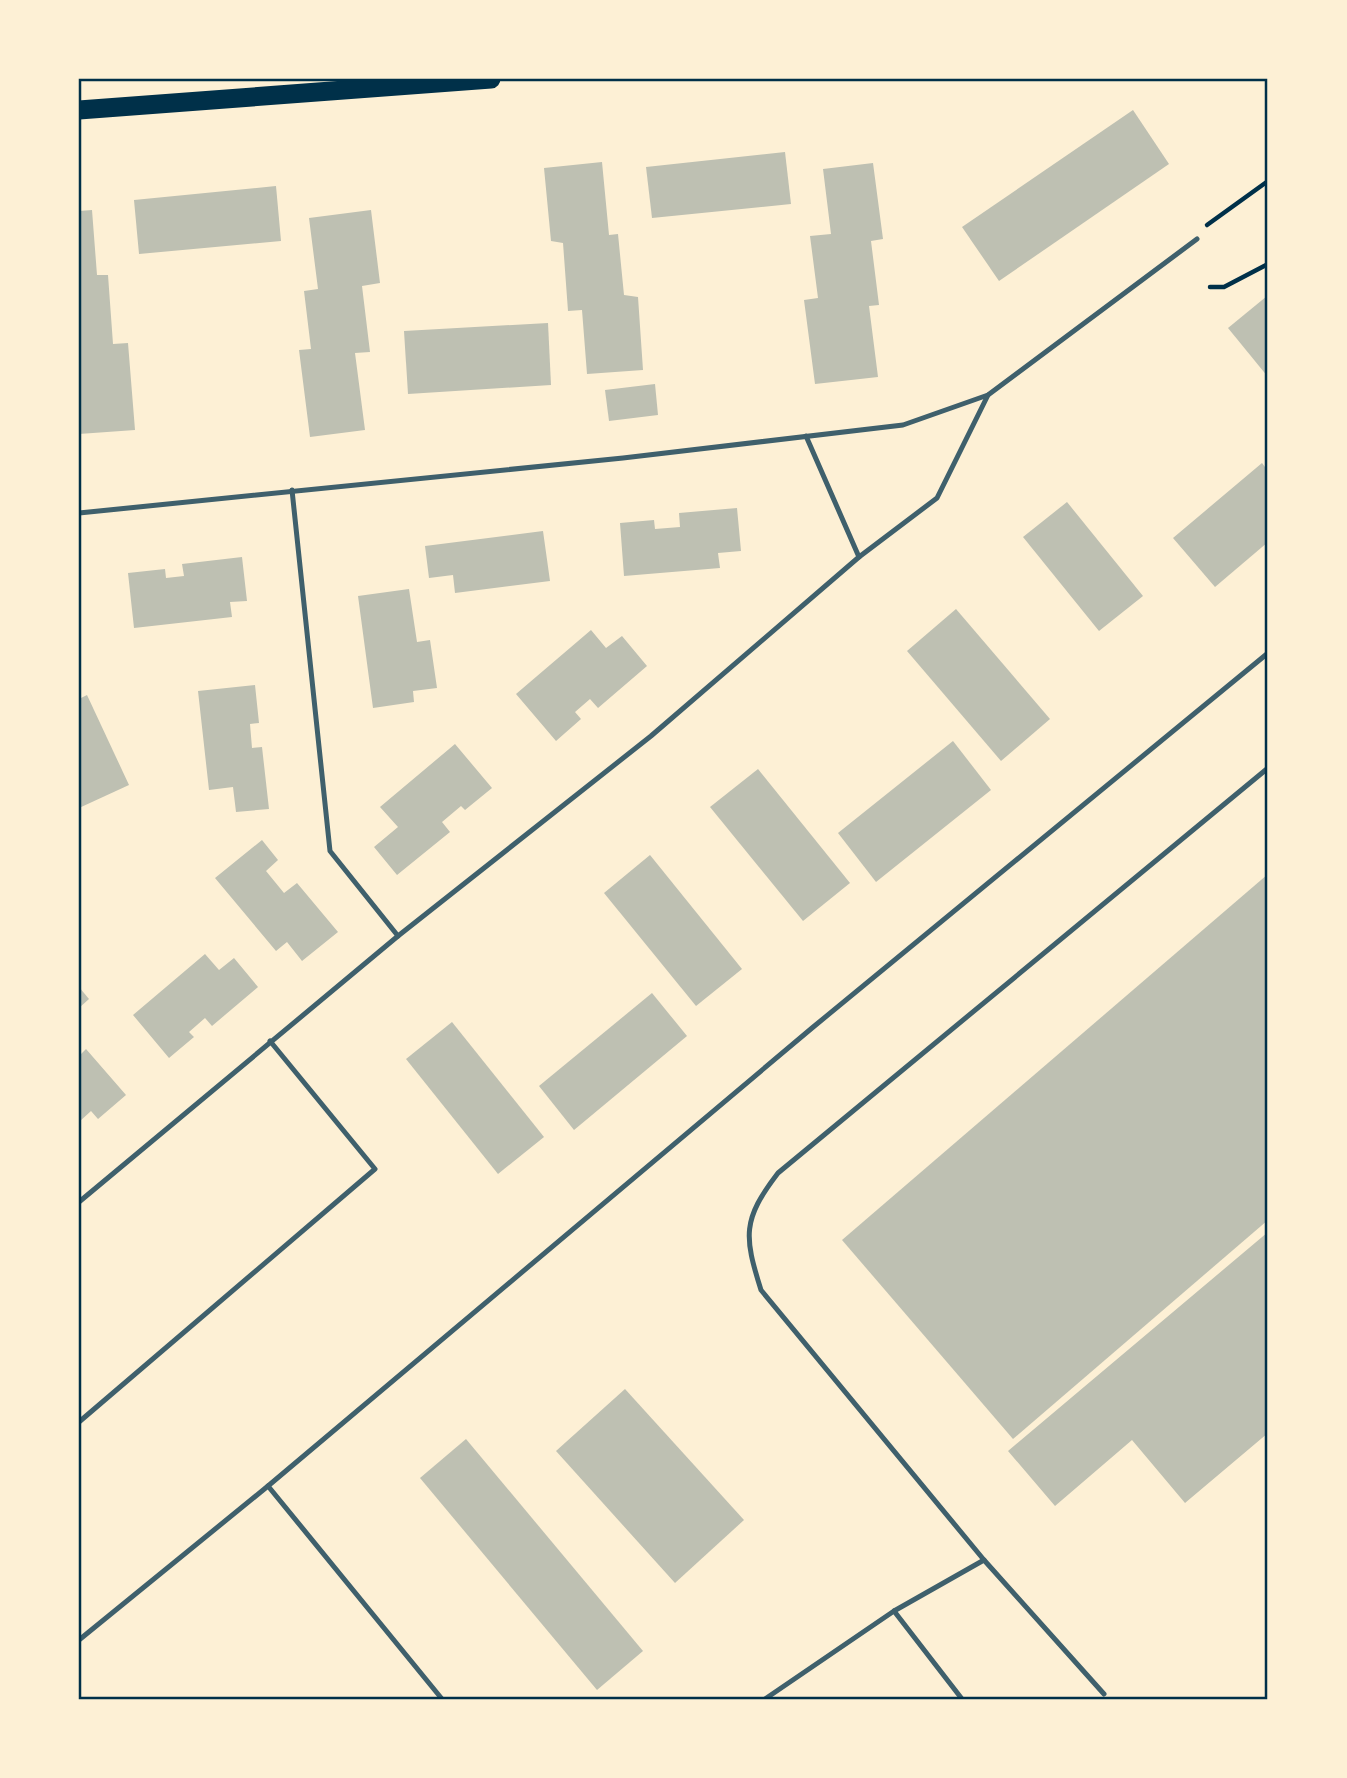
<svg xmlns="http://www.w3.org/2000/svg" width="1347" height="1778" viewBox="0 0 1347 1778" font-family="'Public Sans',sans-serif">
	<rect width="100%" height="100%" fill="#fdf0d5"/>
	<g fill="#bec0b2">
		<polygon points="1133,110 1169,164 999,281 962,227"/>
		<polygon points="785,152 791,204 652,218 646,167"/>
		<polygon points="602,162 609,235 618,234 624,295 638,297 643,370 587,374 582,310 568,311 563,243 551,241 544,168"/>
		<polygon points="873,163 883,239 871,241 879,305 869,306 878,377 815,384 804,300 818,298 810,236 831,234 823,169"/>
		<polygon points="276,186 281,241 139,254 134,200"/>
		<polygon points="92,210 97,275 108,275 113,344 128,343 135,430 79,434 79,211"/>
		<polygon points="371,210 380,283 362,286 370,352 355,353 365,430 310,437 299,350 311,349 304,291 318,289 309,218"/>
		<polygon points="1267,296 1268,297 1268,377 1228,328"/>
		<polygon points="548,323 551,385 408,394 404,331"/>
		<polygon points="655,384 658,415 609,421 605,390"/>
		<polygon points="1262,463 1268,471 1268,542 1215,587 1173,538"/>
		<polygon points="1067,502 1143,596 1099,631 1023,537"/>
		<polygon points="737,508 741,551 718,553 720,568 624,576 620,523 654,520 655,529 680,527 679,513"/>
		<polygon points="543,531 550,581 455,593 453,575 429,578 425,546"/>
		<polygon points="242,557 247,601 230,602 232,617 134,628 128,573 165,569 166,578 184,576 182,564"/>
		<polygon points="409,589 417,642 430,640 437,688 413,691 414,702 373,708 358,596"/>
		<polygon points="956,609 1050,719 1001,761 907,651"/>
		<polygon points="591,630 606,648 622,636 647,666 598,708 590,699 575,712 581,719 556,741 516,694"/>
		<polygon points="255,685 259,723 250,724 252,748 262,747 269,809 236,812 233,787 209,790 198,691"/>
		<polygon points="87,695 129,785 79,808 79,699"/>
		<polygon points="953,741 991,790 876,882 838,833"/>
		<polygon points="455,744 492,788 465,810 461,806 442,822 450,832 397,875 374,847 398,827 380,807"/>
		<polygon points="758,769 850,883 803,921 710,807"/>
		<polygon points="262,840 278,860 266,871 284,893 297,883 338,932 302,961 287,942 276,951 215,878"/>
		<polygon points="650,855 742,969 696,1006 604,893"/>
		<polygon points="1268,874 1268,1220 1013,1439 842,1240"/>
		<polygon points="205,954 219,970 234,958 258,987 212,1026 205,1018 189,1032 194,1037 169,1058 133,1015"/>
		<polygon points="79,987 89,999 79,1008"/>
		<polygon points="652,993 687,1036 574,1130 539,1086"/>
		<polygon points="452,1022 544,1137 498,1174 406,1059"/>
		<polygon points="86,1049 126,1095 98,1119 91,1111 79,1122 79,1056"/>
		<polygon points="1268,1232 1268,1433 1185,1503 1132,1440 1055,1506 1008,1451"/>
		<polygon points="625,1389 744,1520 675,1583 556,1451"/>
		<polygon points="466,1439 643,1651 597,1690 420,1478"/>
	</g>
	<g fill="none" stroke-linecap="round" stroke-linejoin="round">
		<g stroke="#003049" stroke-width="4.5">
			<polyline points="1207,225 1268,181"/>
			<polyline points="1210,287 1224,287 1268,264"/>
		</g>
		<g stroke="#3f606c" stroke-width="5">
			<polyline points="806,436 859,557"/>
			<polyline points="292,490 330,851 398,936"/>
			<polyline points="79,513 623,458 903,425 988,395 1197,239"/>
			<polyline points="79,1202 398,936 651,736 859,557 937,498 988,395"/>
			<polyline points="79,1422 375,1169 270,1041"/>
			<polyline points="268,1486 442,1699"/>
			<polyline points="894,1611 962,1699"/>
			<polyline points="79,1640 268,1486 812,1028 1268,653"/>
			<path d="M 1104,1694 L 984,1560 L 761,1290 C 744,1236 742,1220 778,1173 L 1268,768"/>
			<polyline points="765,1699 894,1611 984,1560"/>
		</g>
		<polyline stroke="#003049" stroke-width="19" points="79,110 491,79"/>
	</g>
	<rect width="1347" height="1778" fill="none" stroke="#fdf0d5" stroke-width="161"/>
	<rect x="80" y="80" width="1186" height="1618" fill="none" stroke="#003049" stroke-width="2.5"/>
</svg>
